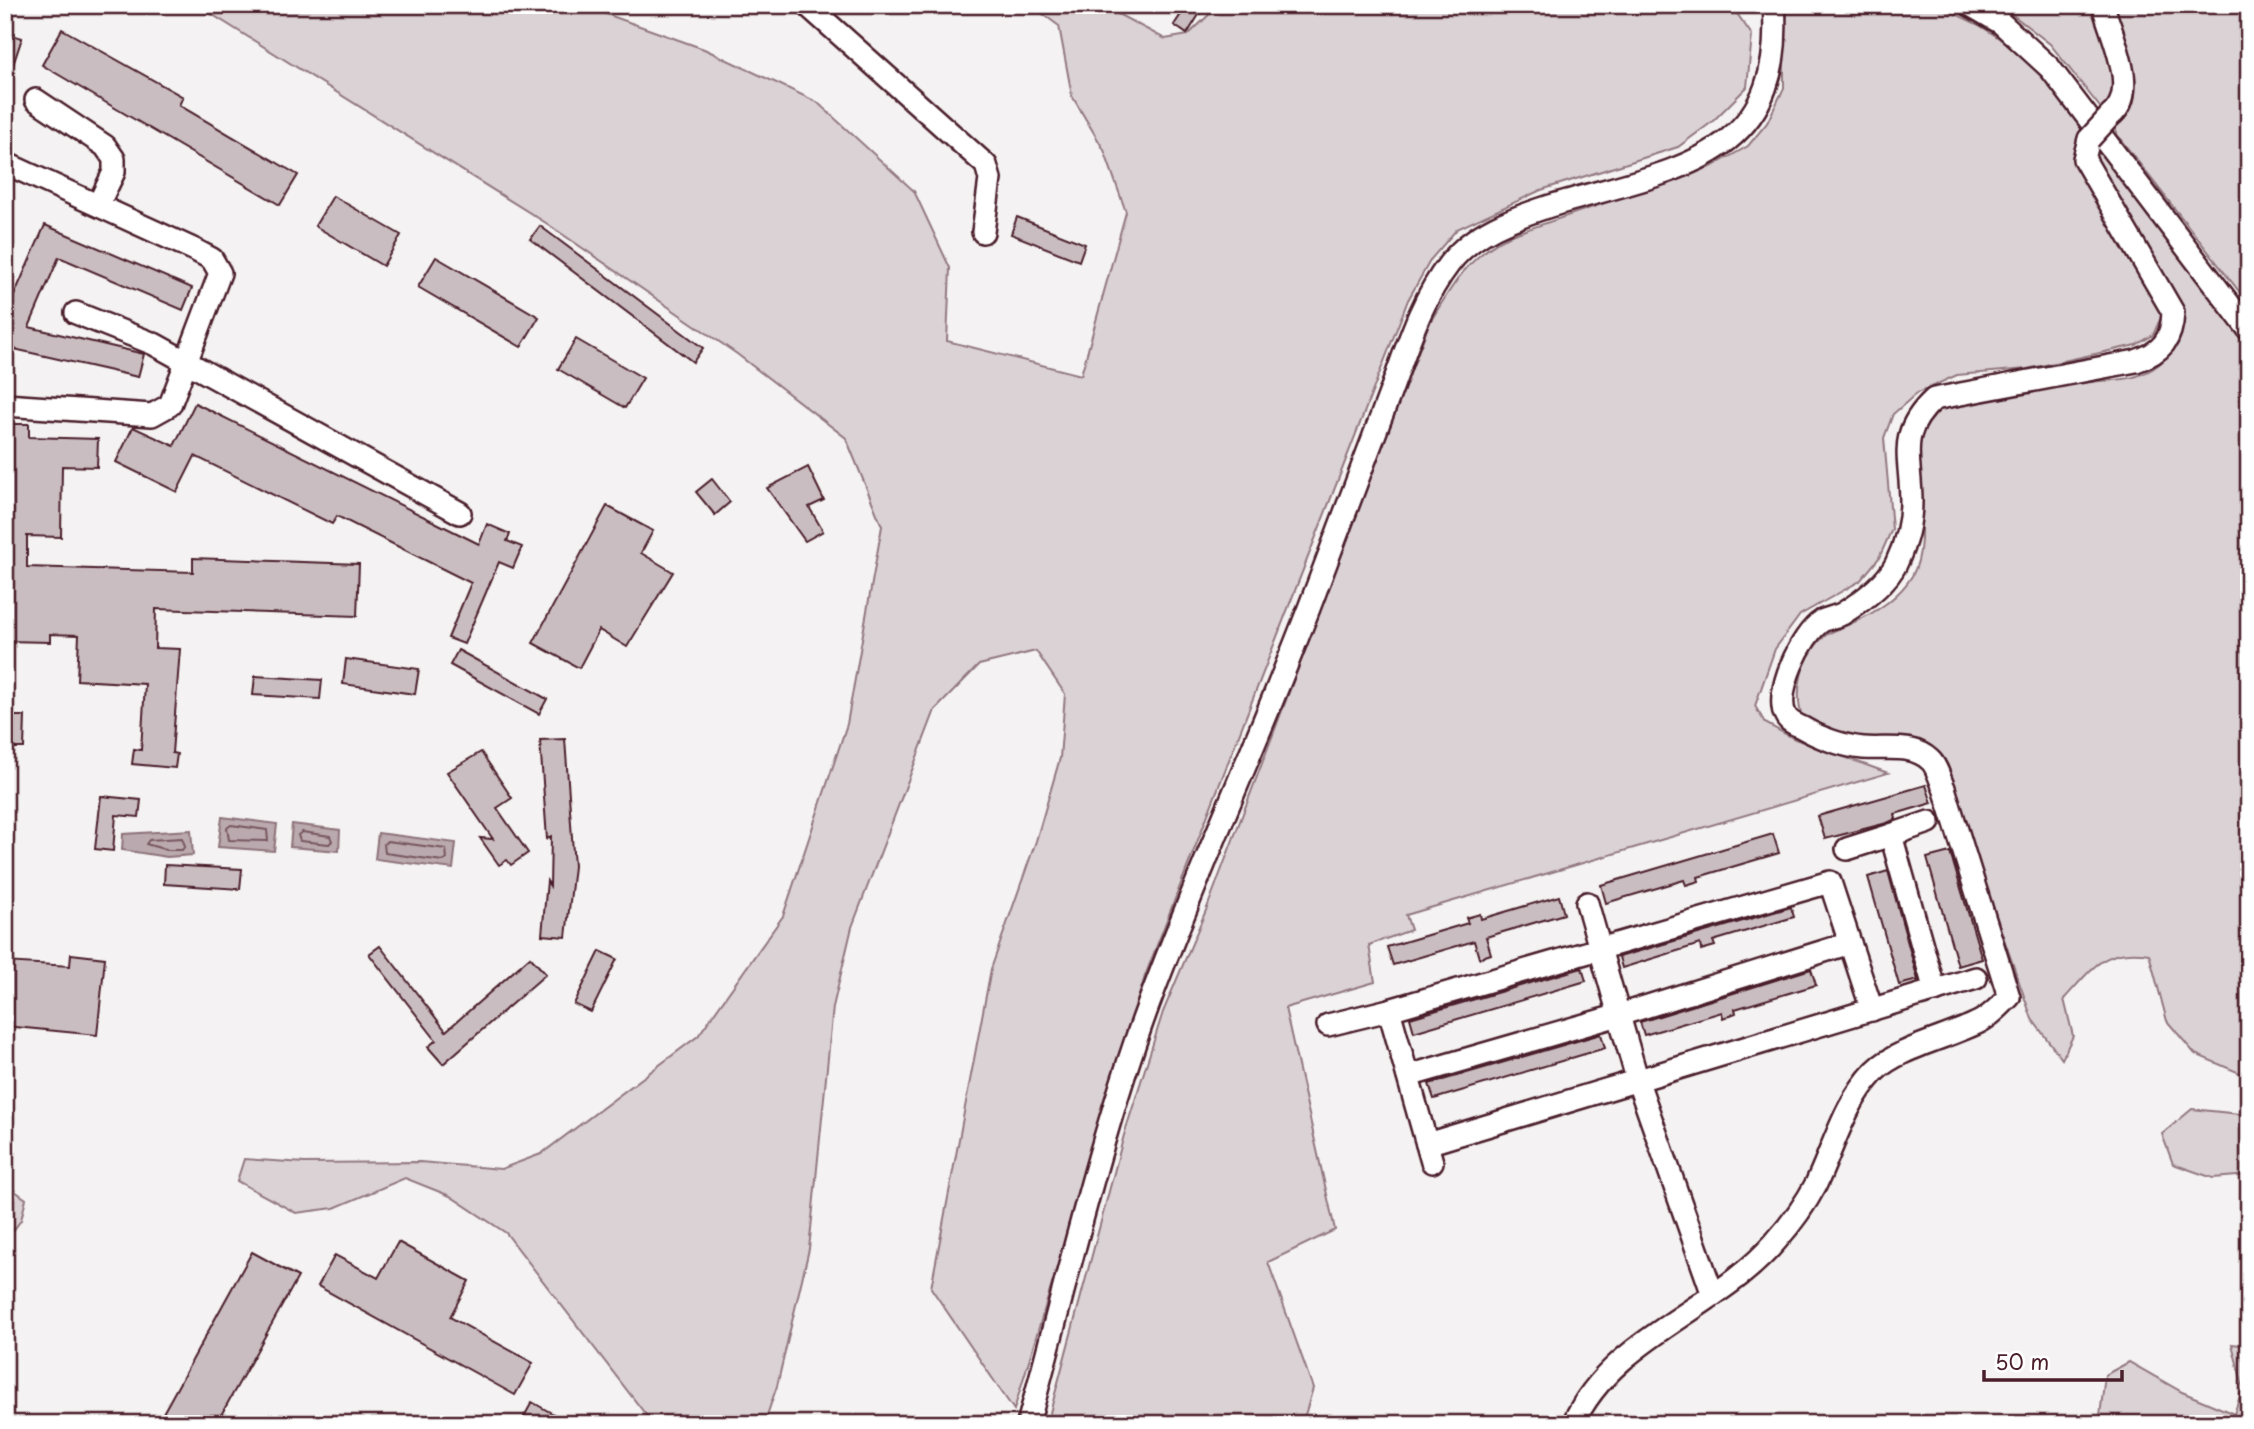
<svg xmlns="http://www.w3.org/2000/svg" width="2254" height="1429" viewBox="0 0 2254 1429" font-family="'Playpen Sans',sans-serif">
	<rect width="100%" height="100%" fill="#f4f2f2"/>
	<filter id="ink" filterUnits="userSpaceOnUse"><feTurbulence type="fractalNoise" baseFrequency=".0143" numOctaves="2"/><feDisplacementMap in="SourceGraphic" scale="14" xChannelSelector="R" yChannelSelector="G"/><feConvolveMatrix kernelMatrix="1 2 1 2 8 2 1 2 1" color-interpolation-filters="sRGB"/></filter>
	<g filter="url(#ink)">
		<g fill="#dbd2d5" stroke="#927880" stroke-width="2">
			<polygon points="197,5 581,5 704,49 817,102 914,191 950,268 947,341 1081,375 1126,212 1104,150 1072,96 1059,26 1031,5 1101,5 1165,39 1188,35 1219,5 1731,5 1752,35 1747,87 1712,122 1678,147 1541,190 1457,229 1431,259 1408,300 1145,976 1014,1410 931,1288 991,969 1036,841 1060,758 1065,694 1036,651 979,665 935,710 852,927 833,1007 809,1249 777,1386 764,1424 653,1424 506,1233 450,1196 405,1178 334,1208 296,1213 237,1181 244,1159 305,1163 420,1162 501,1169 541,1154 698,1036 783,916 847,724 882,526 846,438 737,354 546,223"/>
			<path d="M 1789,5 L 1937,5 L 1979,25 L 2013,47 L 2066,102 L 2082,129 L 2077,150 L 2079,169 L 2162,315 L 2153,335 L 2136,345 L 2027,369 L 1957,375 L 1917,393 L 1893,414 L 1884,438 L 1892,529 L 1879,558 L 1860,581 L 1800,615 L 1775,649 L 1755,706 L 1765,723 L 1795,739 L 1888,773 L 1406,915 L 1411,930 L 1369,945 L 1375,982 L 1285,1008 L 1335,1230 L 1268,1262 L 1313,1388 L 1305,1415 L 1282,1424 L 1047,1424 L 1124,1135 L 1163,1012 L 1207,908 L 1429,324 C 1452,285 1469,255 1511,235 L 1711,167 L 1748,146 L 1767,123 L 1784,88 L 1784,31 Z"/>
			<polygon points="2000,5 2098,5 2120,81 2113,100 2103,111 2050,44"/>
			<polygon points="2110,5 2249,5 2249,304 2118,136 2114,126 2127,107"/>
			<path d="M 2102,146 L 2249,348 L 2249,1077 L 2195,1054 L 2167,1021 L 2149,954 C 2103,947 2093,968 2064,999 L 2073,1036 L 2062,1059 L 2032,1019 L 1948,779 L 1934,755 L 1864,741 L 1803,721 C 1793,691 1801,656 1826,635 C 1833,630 1843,628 1850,624 C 1873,614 1898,599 1912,576 C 1940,527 1889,431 1949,404 C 1982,389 2061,386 2100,381 C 2112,380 2126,380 2137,376 C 2172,364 2185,336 2179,301 L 2094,164 L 2096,151 Z"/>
			<polygon points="2192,1109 2249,1115 2249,1175 2213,1178 2173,1164 2162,1134"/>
			<polygon points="5,1184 26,1199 21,1220 5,1242"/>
			<polygon points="2232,1344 2249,1346 2249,1424 2099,1424 2105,1375 2129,1362 2182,1392 2234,1414 2243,1387"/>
		</g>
		<g fill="#baa9ae" stroke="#8d727a" stroke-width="2">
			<polygon points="222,817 277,824 274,851 218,847"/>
			<polygon points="292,824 340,830 339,851 290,847"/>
			<polygon points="191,830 193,855 167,857 122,850 123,834"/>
			<polygon points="378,833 456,843 453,869 375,859"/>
		</g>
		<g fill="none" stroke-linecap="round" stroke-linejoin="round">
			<g stroke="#77565f" stroke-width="2">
				<polygon points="231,825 267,830 268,841 229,840 227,828"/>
				<polygon points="302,832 330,836 332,841 329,844 300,841 298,835"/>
				<polygon points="182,838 185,846 182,850 167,850 146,844 149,840"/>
				<polygon points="387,841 446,849 447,859 443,861 385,853 384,844"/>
			</g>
		</g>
		<g fill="#cabdc1" stroke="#4a1f2b" stroke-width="2">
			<polygon points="1187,5 1205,5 1187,34 1174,25"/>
			<polygon points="62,29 183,97 179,105 298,175 280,205 42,65"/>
			<polygon points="5,33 22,38 8,80 5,80"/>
			<polygon points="333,196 401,235 383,266 315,226"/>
			<polygon points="1017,217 1085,244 1079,261 1011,234"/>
			<polygon points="45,225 192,288 183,310 59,257 29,327 144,354 138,377 5,347 5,316"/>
			<polygon points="540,226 703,348 693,362 530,239"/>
			<polygon points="436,257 539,317 521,347 418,287"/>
			<polygon points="576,339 643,378 625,408 558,369"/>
			<polygon points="195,403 479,544 487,524 510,534 507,541 522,547 513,568 499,562 464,644 448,638 471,583 337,516 332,524 195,456 177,492 116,462 133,427 174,446"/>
			<polygon points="5,424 29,424 29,437 98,439 97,467 62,466 61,537 27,536 27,567 193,572 193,558 359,564 357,616 156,609 155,648 180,649 172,753 177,754 175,768 132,764 134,749 141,750 145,684 77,680 79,635 50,634 50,642 5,641"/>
			<polygon points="808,467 824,500 809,507 823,531 805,541 767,488"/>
			<polygon points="712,479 730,502 715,515 696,492"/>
			<polygon points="607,506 653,531 641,553 673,572 627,647 599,630 579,668 533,643"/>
			<polygon points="458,650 547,699 539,714 450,665"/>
			<polygon points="346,659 419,669 415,694 343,684"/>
			<polygon points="255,676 322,680 320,699 253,695"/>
			<polygon points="8,716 25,716 24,748 5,748"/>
			<polygon points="565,739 574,866 566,937 542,935 547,881 550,886 551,836 547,839 540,740"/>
			<polygon points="481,752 512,798 497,808 528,853 511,865 507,860 499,865 480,838 493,839 447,772"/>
			<polygon points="1926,785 1932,803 1895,814 1896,819 1887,823 1825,839 1818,816"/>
			<polygon points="101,796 141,800 139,817 116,815 113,851 95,849"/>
			<polygon points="1773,834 1779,853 1698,877 1699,881 1686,885 1684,880 1606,903 1601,885"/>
			<polygon points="1950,852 1982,959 1958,966 1927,858"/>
			<polygon points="165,865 242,869 240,889 164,884"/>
			<polygon points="1888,871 1918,980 1899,985 1868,877"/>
			<polygon points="1559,896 1564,914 1486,937 1491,954 1479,958 1474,941 1393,965 1387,947 1468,923 1466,918 1480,914 1481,919"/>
			<polygon points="1791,907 1794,917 1713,941 1715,946 1701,950 1700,944 1622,968 1619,957"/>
			<polygon points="380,946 446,1031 530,957 546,974 443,1064 428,1047 436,1040 369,954"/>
			<polygon points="600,951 617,959 591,1012 574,1004"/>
			<polygon points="71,954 105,958 97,1035 5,1026 5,962 70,966"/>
			<polygon points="1582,968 1586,981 1414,1032 1410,1018"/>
			<polygon points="1811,969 1816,985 1735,1009 1736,1013 1723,1018 1722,1012 1644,1035 1640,1022"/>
			<polygon points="1601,1034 1605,1048 1434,1099 1429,1084"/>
			<polygon points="398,1242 469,1281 450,1317 533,1363 515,1395 318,1286 335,1255 378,1278"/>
			<polygon points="252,1252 298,1277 216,1424 157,1424"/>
			<polygon points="532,1402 571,1424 520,1424"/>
		</g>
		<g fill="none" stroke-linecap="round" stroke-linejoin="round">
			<defs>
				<g id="minor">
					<polyline points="807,5 986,165 990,179 983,232"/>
					<polyline points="1970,5 2001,23 2050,68 2249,330"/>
					<path d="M 2103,5 C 2111,36 2141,93 2110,116"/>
					<polyline points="36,100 105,146 114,159 114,172 98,205"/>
					<polyline points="5,163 193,249 212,259 220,273 170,405 152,415 5,405"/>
					<polyline points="76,313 154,344 460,513"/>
					<polyline points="1891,835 1929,822"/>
					<polyline points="1847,849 1891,835 1935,991"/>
					<polyline points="1587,903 1638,1082 1713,1295"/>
					<polyline points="1389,1010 1432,1162"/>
					<polyline points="1328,1025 1389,1010 1830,882 1872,1010"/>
					<polyline points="1408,1076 1619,1015 1850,943"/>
					<polyline points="1427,1144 1976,978"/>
					<path d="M 1028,1424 C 1066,1285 1098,1142 1148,1006 C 1199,868 1262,733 1314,595 C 1339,528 1364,462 1389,396 C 1406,351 1419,303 1449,264 C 1473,232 1513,218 1550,206 C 1670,169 1786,164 1774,5"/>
					<path d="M 1573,1424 C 1611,1338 1718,1310 1776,1241 C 1791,1224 1806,1203 1816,1184 C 1834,1146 1845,1102 1875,1071 C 1898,1048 1951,1037 1981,1021 C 1991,1016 2000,1006 2009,997 L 1944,788 C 1940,780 1937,766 1930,760 C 1912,743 1886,750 1863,748 C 1843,746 1820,738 1803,728 C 1797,725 1789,722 1786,716 C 1773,695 1801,634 1822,621 C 1828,618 1835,617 1842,614 C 1861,602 1886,584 1896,564 C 1905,545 1911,523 1911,502 C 1911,456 1896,435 1934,399 L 2136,361 C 2162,352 2172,340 2173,312 L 2084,159 L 2089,139"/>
				</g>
			</defs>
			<use href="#minor" stroke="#4a1f2b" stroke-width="26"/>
			<use href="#minor" stroke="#fff" stroke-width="21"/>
			<defs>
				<polyline id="minor-bridge" points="2089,139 2110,116"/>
			</defs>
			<use href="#minor-bridge" stroke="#4a1f2b" stroke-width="26" stroke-linecap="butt"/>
			<use href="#minor-bridge" stroke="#fff" stroke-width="21"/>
		</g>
	</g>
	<rect width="2254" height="1429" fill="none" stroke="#fff" stroke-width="28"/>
	<rect x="14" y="14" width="2226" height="1401" fill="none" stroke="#4a1f2b" stroke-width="2.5" filter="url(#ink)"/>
	<path d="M1984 1370v10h138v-10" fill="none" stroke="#4a1f2b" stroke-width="3.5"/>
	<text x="1995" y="1370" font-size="21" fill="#4a1f2b" stroke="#ffffff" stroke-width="5" paint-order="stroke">50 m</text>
</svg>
